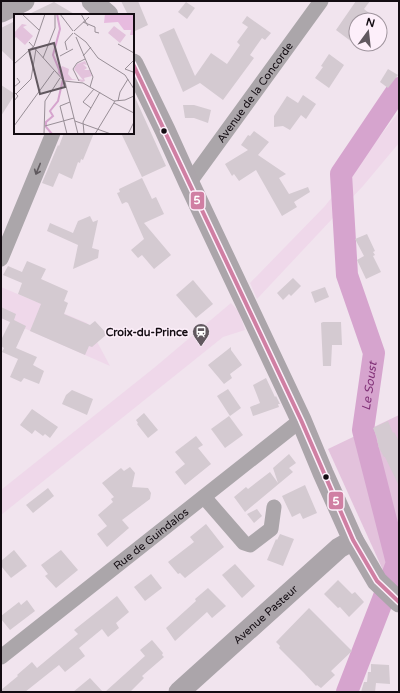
<svg xmlns="http://www.w3.org/2000/svg" width="400" height="693" viewBox="0 0 400 693" font-family="'Varela Round',sans-serif">
	<rect width="100%" height="100%" fill="#f1e4ee"/>
	<g fill="#efd8ea">
		<polygon points="399,112 399,143 363,186 257,299 250,283 325,206"/>
		<polygon points="1,287 87,323 110,366 1,318"/>
		<polygon points="231,303 239,312 245,330 223,337 1,515 1,490 154,368"/>
	</g>
	<polygon fill="#e3c2dc" points="399,415 399,589 387,579 328,449"/>
	<g fill="none" stroke-linecap="round" stroke-linejoin="round">
		<path stroke="#d6a4ce" stroke-width="22" id="s1" d="M 347,692 L 397,563 L 363,430 L 374,353 L 347,275 L 341,174 L 399,88"/>
	</g>
	<g fill="#d4cad1">
		<polygon points="121,1 138,1 148,25 133,32 133,15 128,15"/>
		<polygon points="356,1 370,1 364,9 378,20 356,20 356,36 352,42 336,30"/>
		<polygon points="54,2 76,15 27,15"/>
		<polygon points="186,2 195,8 187,19 178,12"/>
		<polygon points="247,16 271,33 265,40 262,38 250,55 254,58 223,100 200,83 183,92 159,35 174,28 195,76 211,53 227,64 240,45 237,42 248,27 242,23"/>
		<polygon points="15,21 15,63 1,50 1,28"/>
		<polygon points="329,54 344,65 329,88 315,78 323,67 321,66"/>
		<polygon points="388,69 398,75 388,88 380,82"/>
		<polygon points="1,85 15,94 1,116"/>
		<polygon points="133,93 166,166 142,177 121,133 133,133"/>
		<polygon points="303,95 316,104 306,119 301,115 290,130 283,126 274,127 274,116 287,96 298,103"/>
		<polygon points="183,105 194,105 211,110 208,123 194,118 185,118"/>
		<polygon points="254,131 269,142 258,155 286,174 279,178 289,194 308,187 310,192 294,202 297,207 282,216 256,170 239,181 234,174 232,176 225,164 248,150 241,145 248,135 250,136"/>
		<polygon points="64,133 94,133 83,160 81,159 80,163 78,162 72,179 59,173 53,187 42,183 58,145 59,146"/>
		<polygon points="142,178 152,199 156,197 164,214 144,223 171,255 154,269 142,255 138,258 131,250 144,239 128,203 126,202 122,204 117,193 120,192 119,189"/>
		<polygon points="90,216 93,222 98,220 92,248 99,250 98,258 73,269 78,245 47,231 50,223 73,233 78,221"/>
		<polygon points="367,234 375,251 373,252 375,255 373,256 381,272 366,279 357,260 364,256 355,239"/>
		<polygon points="27,261 46,269 41,279 68,291 64,301 68,303 64,314 90,325 95,321 107,334 92,347 89,346 85,355 30,331 41,304 18,294 22,283 3,275 8,266 22,272"/>
		<polygon points="293,278 301,286 291,296 289,294 283,300 277,293"/>
		<polygon points="193,280 213,304 196,318 176,295"/>
		<polygon points="325,287 329,297 315,303 311,292"/>
		<polygon points="1,307 16,314 14,320 26,326 16,348 37,357 33,365 44,371 39,384 24,378 21,382 10,377 18,359 2,352 4,348 1,346 1,340 10,322 1,318"/>
		<polygon points="323,322 341,322 342,345 332,345 331,366 323,366 321,323"/>
		<polygon points="231,347 231,350 242,365 230,374 232,378 224,384 208,365"/>
		<polygon points="266,378 275,397 276,396 280,404 278,404 279,407 253,416 250,407 260,403 253,385"/>
		<polygon points="228,389 241,408 230,416 217,396"/>
		<polygon points="72,390 93,399 87,415 62,404 66,395"/>
		<polygon points="32,409 58,427 50,438 45,434 43,436 35,430 32,434 20,425"/>
		<polygon points="144,413 158,430 148,438 137,424 138,423 136,420"/>
		<polygon points="229,416 243,435 225,448 211,429"/>
		<polygon points="388,421 393,433 394,432 399,441 399,486 385,457 384,457 378,446 379,446 377,441 378,440 373,428"/>
		<polygon points="196,436 203,445 198,448 211,464 185,485 175,472 185,464 175,452"/>
		<polygon points="289,454 296,463 289,468 293,472 245,512 234,497 246,487 248,489 270,472 278,483 273,468"/>
		<polygon points="130,467 135,473 132,487 148,488 151,493 150,499 122,520 129,528 107,547 97,534 107,526 98,515 113,502 111,499 114,497 102,483 121,468 124,471"/>
		<polygon points="305,485 317,513 303,519 300,513 292,517 282,496"/>
		<polygon points="48,488 54,496 33,513 26,505"/>
		<polygon points="257,509 262,516 254,523 247,514"/>
		<polygon points="206,524 224,547 185,578 180,573 178,574 168,562 194,542 190,537"/>
		<polygon points="280,534 294,539 283,566 267,560 276,539 277,540"/>
		<polygon points="14,550 27,566 11,578 1,566 1,561"/>
		<polygon points="61,550 78,570 56,588 45,576 48,574 41,565"/>
		<polygon points="235,564 255,586 242,598 222,575"/>
		<polygon points="151,574 162,588 145,601 134,587"/>
		<polygon points="338,580 352,594 355,592 364,602 349,617 340,607 338,608 324,594"/>
		<polygon points="208,588 226,606 212,618 207,612 175,641 166,628 196,601 195,599"/>
		<polygon points="117,596 129,612 116,623 119,628 108,637 102,629 79,648 85,656 65,672 59,665 25,692 1,692 1,690 18,676 17,675 32,662 37,668 78,634 74,630"/>
		<polygon points="27,600 35,611 10,630 1,619 1,616 19,602 21,605"/>
		<polygon points="309,608 352,651 331,671 335,675 321,688 317,685 316,686 304,673 279,648 280,646 276,642"/>
		<polygon points="152,640 163,653 162,655 164,657 142,676 144,678 130,692 105,692 145,656 140,650"/>
		<polygon points="371,664 389,665 390,684 376,683 375,692 361,692 364,682 367,682 368,672 371,672"/>
		<polygon points="90,678 103,692 73,692"/>
	</g>
	<g fill="none" stroke-linecap="round" stroke-linejoin="round">
		<g stroke="#aba6aa" stroke-width="15">
			<path id="s2" d="M 189,183 L 321,1"/>
			<polyline points="1,259 53,133"/>
			<polyline points="204,497 244,543 250,545 271,529 274,507"/>
			<path id="s3" d="M 1,657 L 301,420"/>
		</g>
		<g stroke="#aba5aa" stroke-width="21">
			<polyline points="92,1 108,15"/>
			<polyline points="1,12 24,1"/>
			<polyline points="133,64 165,130 189,183 301,420 323,473 353,540 377,581 399,602"/>
			<path id="s4" d="M 179,692 L 339,548 L 353,540"/>
		</g>
		<defs>
			<polyline id="bus-1" points="133,64 301,420 353,540 377,581 399,602"/>
		</defs>
		<use href="#bus-1" stroke="#fdeffa" stroke-width="7"/>
		<use href="#bus-1" stroke="#d07fa3" stroke-width="4"/>
	</g>
	<defs><path id="oneway-shaft" d="M-6 0H5M1.5-3L5.5 0L1.5 3" fill="none" stroke-width="1.6" stroke-linecap="round" stroke-linejoin="round"/></defs>
	<use stroke="#5f595e" href="#oneway-shaft" transform="translate(38 169) rotate(112)"/>
	<defs>
		<symbol id="station-pin" viewBox="-11 -11 22 30"><path d="M0 17L-7.5 6A9.5 9.5 0 1 1 7.5 6Z" fill="#61585f" stroke="#fdeffa"/><path d="M-3-6H3Q5-6 5-4V2Q5 4 3 4L4.5 6H3L1.5 4h-3L-3 6H-4.5L-3 4Q-5 4-5 2V-4Q-5-6-3-6ZM-3.5-4v3h7v-3ZM-3.5 1v1.5H-2V1ZM2 1v1.5H3.5V1Z" fill="#fff"/></symbol>
	</defs>
	<g fill-rule="evenodd">
		<use href="#station-pin" x="191" y="322" width="20" height="27"/>
	</g>
	<g fill="#130c12" stroke="#fdeffa" stroke-width="1.5">
		<circle cx="164" cy="131" r="3.5"/>
		<circle cx="326" cy="477" r="3.5"/>
	</g>
	<g text-anchor="middle" stroke-width="3" stroke-linejoin="round" paint-order="stroke">
		<g font-size="11" fill="#130c12" stroke="#fdeffa">
			<text dy="4" stroke="none"><textPath href="#s2" startOffset="112">Avenue de la Concorde</textPath></text>
			<text dy="4" stroke="none"><textPath href="#s3" startOffset="191">Rue de Guindalos</textPath></text>
			<text dy="4" stroke="none"><textPath href="#s4" startOffset="116">Avenue Pasteur</textPath></text>
		</g>
		<g font-size="11" font-weight="bold" fill="#130c12" stroke="#fdeffa" text-anchor="end">
			<text x="188" y="336">Croix-du-Prince</text>
		</g>
		<g font-size="12" font-style="italic" fill="#823278" stroke="#fdeffa">
			<text dy="4" stroke="none"><textPath href="#s1" startOffset="320">Le Soust</textPath></text>
		</g>
	</g>
	<g transform="translate(14 14)">
		<rect width="120" height="120" fill="#f1e4ee"/>
		<path d="M 8,10 L 13,11 L 9,13 L 19,22 L 11,31 L 2,23 L 0,25 L 0,19 ZM 100,12 L 112,21 L 106,29 L 94,19 ZM 71,47 L 73,51 L 69,50 L 73,54 L 70,56 L 76,56 L 78,62 L 70,64 L 71,67 L 68,68 L 65,67 L 65,65 L 69,66 L 60,55 L 63,50 ZM 48,52 L 55,55 L 54,60 L 58,65 L 63,65 L 52,67 L 43,59 Z" fill="#e3c2dc"/>
		<path d="M 91,0 L 120,0 L 120,21 L 116,21 L 117,16 L 110,16 L 104,8 L 90,9 Z" fill="#e7bbdf"/>
		<path fill="none" stroke="#d6a4ce" stroke-width="2" d="M 38,120 L 32,113 L 32,108 L 39,102 L 36,97 L 44,87 L 49,65 L 39,41 L 46,15 L 43,0"/>
		<path fill="none" stroke="#988e96" stroke-width="1" d="M 8,0 L 25,16M 46,0 L 59,17M 67,0 L 74,12M 69,8 L 81,13 L 81,18 L 85,19M 60,17 L 75,3M 60,19 L 72,28 L 84,44 L 111,61 L 120,75M 62,23 L 79,63 L 76,73M 15,28 L 50,67 L 69,69 L 100,87 L 111,86 L 120,82M 104,30 L 120,39M 53,36 L 51,28 L 59,19M 46,42 L 59,35M 69,42 L 77,33M 29,44 L 41,14 L 41,0M 120,46 L 111,55 L 119,58 L 120,55M 0,50 L 20,32 L 31,0M 65,67 L 59,55 L 63,49 L 71,45M 51,68 L 64,120M 0,73 L 6,68 L 3,64M 0,78 L 4,82 L 0,87M 2,80 L 17,65 L 22,35M 104,87 L 106,78 L 114,65M 100,89 L 120,99M 77,94 L 69,88 L 80,75M 61,107 L 97,120M 0,112 L 40,57M 31,112 L 60,104M 70,119 L 69,108 L 86,78M 30,120 L 31,87 L 46,64M 53,120 L 46,92 L 56,88M 81,120 L 101,87M 114,120 L 120,108"/>
		<path fill="#61585f" fill-opacity="0.15" stroke="#61585f" stroke-width="2" d="M 40,29 L 51,73 L 26,80 L 15,36 Z"/>
		<rect width="120" height="120" fill="none" stroke="#130c12" stroke-width="2"/>
	</g>
	<g stroke="#fdeffa" stroke-width="1.5">
		<rect x="190" y="191" width="15" height="19" rx="4" fill="#d07fa3"/>
		<rect x="328" y="491" width="16" height="19" rx="4" fill="#d07fa3"/>
	</g>
	<g font-size="11" text-anchor="middle" font-weight="bold" fill="#fff">
		<text x="197" y="204">5</text>
		<text x="336" y="505">5</text>
	</g>
	<rect width="400" height="693" fill="none" stroke="#130c12" stroke-width="4"/>
	<g transform="translate(368 32) rotate(15)"><circle r="19" fill="#fdeffa" stroke="#9f949d"/>
	<path d="M0-3L7 15L0 10L-7 15Z" fill="#61585f"/>
	<text y="-6" font-size="11" font-weight="bold" text-anchor="middle" fill="#130c12">N</text>
	</g>
</svg>
